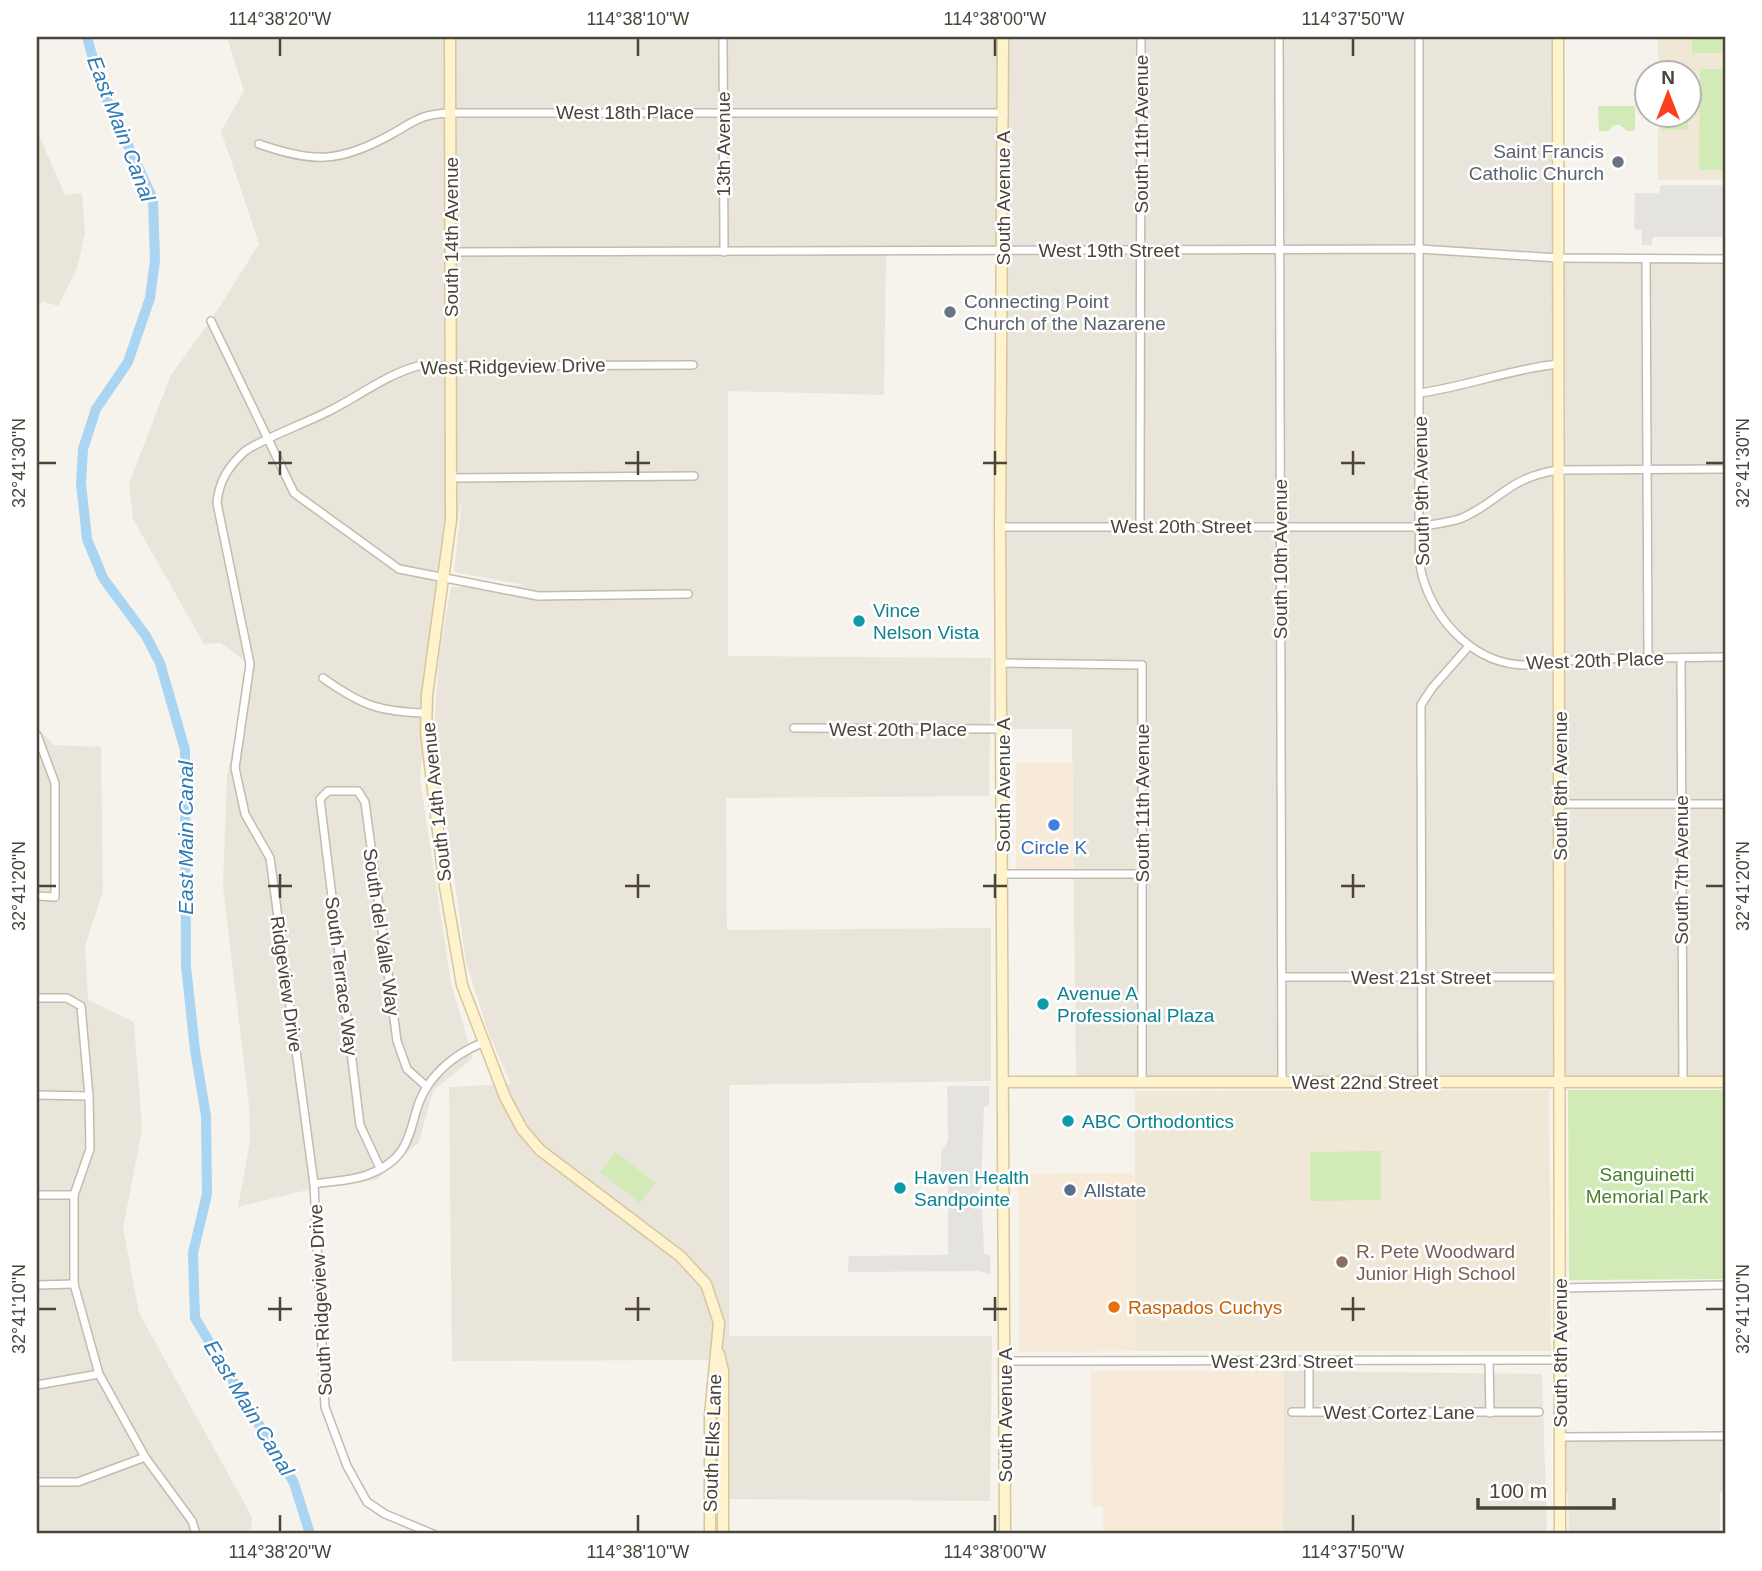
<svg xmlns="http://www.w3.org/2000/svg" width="1762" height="1571" viewBox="0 0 1762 1571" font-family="Arial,sans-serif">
	<rect width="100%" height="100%" fill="#f6f3ec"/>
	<g fill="#eae5da">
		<polygon points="227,37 1558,37 1559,258 1725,258 1725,1082 1076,1081 1072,729 1003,729 1002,252 886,252 884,395 728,391 728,656 991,658 989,796 726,798 727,930 991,928 991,1081 729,1085 729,1336 992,1336 990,1501 728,1499 726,1360 452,1361 449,1087 511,1084 488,1032 466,962 434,733 439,655 451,587 525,585 454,572 462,499 440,606 427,695 420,779 451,983 473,1058 433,1091 419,1142 376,1180 303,1191 238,1207 250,1142 249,1105 223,887 227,775 250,665 221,643 204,644 133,519 129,483 171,375 211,320 259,244 221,131 244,91"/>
		<polygon points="37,131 65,195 82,193 85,233 77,269 58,306 42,301 37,311"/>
		<polygon points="37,728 54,745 101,747 103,892 85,946 88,1000 134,1022 142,1130 123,1228 139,1313 252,1517 251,1534 37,1534"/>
		<polygon points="1722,1285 1725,1285 1725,1534 1723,1492 1720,1492 1720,1534 1569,1534 1568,1493 1560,1493 1560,1437 1723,1436"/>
		<polygon points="1284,1371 1542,1374 1547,1534 1283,1534"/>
	</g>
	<g fill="#f7ead8">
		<polygon points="1016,763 1072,763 1073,874 1016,874"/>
		<polygon points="1134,1173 1135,1351 1019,1352 1018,1174"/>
		<polygon points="1090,1371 1284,1371 1283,1534 1103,1534 1103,1507 1092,1507"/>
	</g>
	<g fill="#efe8d6">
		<polygon points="1658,37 1725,37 1725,180 1658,180 1658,116 1688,116 1688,74 1658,73"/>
		<polygon points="1549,1090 1551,1351 1135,1351 1135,1091"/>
	</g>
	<g fill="#d2eab5">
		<rect x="1692" y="37" width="31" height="16"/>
		<polygon points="1700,69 1725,69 1725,170 1699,170"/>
		<polygon points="1598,106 1635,106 1635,131 1627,131 1620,125 1614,125 1608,131 1599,131"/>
		<rect x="1662" y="116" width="26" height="14"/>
		<polygon points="1725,1090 1725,1279 1569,1280 1568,1090"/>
		<polygon points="1381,1151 1381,1200 1310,1201 1310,1152"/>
		<polygon points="616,1152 655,1183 640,1203 600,1172"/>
	</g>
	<g fill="#e5e3e0">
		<polygon points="1661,185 1725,185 1725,237 1653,237 1652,245 1642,245 1642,230 1634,229 1635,193 1659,193"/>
		<polygon points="947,1086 989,1086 989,1105 984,1107 981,1186 984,1253 990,1255 990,1274 978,1271 848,1272 849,1256 948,1255 948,1186 941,1175 941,1152 948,1141"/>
	</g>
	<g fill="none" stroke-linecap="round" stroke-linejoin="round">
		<polyline stroke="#a9d4f2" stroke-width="10" points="87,37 101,87 153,199 155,260 150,298 128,362 96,409 83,449 81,483 87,539 103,578 146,636 160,663 185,750 186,966 195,1050 206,1116 207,1194 193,1253 195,1318 294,1483 310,1534"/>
		<defs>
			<g id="street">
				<polyline points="723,37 724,252"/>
				<polyline points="1279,37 1282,1082"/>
				<path d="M 1419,37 L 1419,527 C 1420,542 1418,560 1422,575 C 1435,622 1476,666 1528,665 C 1547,665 1567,660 1586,659 C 1633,658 1679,658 1725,657"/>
				<path d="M 259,144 C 313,163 339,163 390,135 C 415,121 420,114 450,113 L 1004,113"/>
				<polyline points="451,252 1420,249 1558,258 1725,259"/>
				<polyline points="1646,259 1648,657"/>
				<polyline points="211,321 294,493 399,569 538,596 688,594"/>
				<path d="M 1420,393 C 1468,386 1511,369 1558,364"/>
				<polyline points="452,478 694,476"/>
				<polyline points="1140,526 1141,37"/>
				<path d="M 1000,527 L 1419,527 C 1432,524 1449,523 1462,518 C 1502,500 1507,478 1558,470 L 1725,469"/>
				<polyline points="1681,658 1683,1082"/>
				<polyline points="1003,663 1142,665 1142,1081"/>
				<path d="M 323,678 C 361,705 379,712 426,713"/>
				<polyline points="794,728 1003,729"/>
				<polyline points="37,735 55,783 55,897 37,896"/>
				<polyline points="1560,804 1725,804"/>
				<polyline points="1004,874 1142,874"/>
				<polyline points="1282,977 1560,977"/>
				<polyline points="37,998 67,998 81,1006 89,1096 90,1149 74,1195 74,1284 99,1374 145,1457 192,1521 196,1534"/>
				<polyline points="1422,1081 1421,705 1432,688 1469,646"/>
				<polyline points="37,1095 89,1096"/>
				<polyline points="380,1168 360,1125 320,799 328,791 358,791 365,802 397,1041 407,1069 427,1087"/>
				<path d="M 314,1184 C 331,1181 351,1181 367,1175 C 421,1155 405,1119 428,1085 C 442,1065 460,1052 482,1043"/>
				<polyline points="37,1195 74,1195"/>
				<polyline points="37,1285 74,1284"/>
				<polyline points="1560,1288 1725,1285"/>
				<polyline points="1005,1361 1560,1360"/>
				<polyline points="1489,1361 1490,1413"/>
				<polyline points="37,1385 99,1374"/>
				<polyline points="1292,1412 1539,1412"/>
				<polyline points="1309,1412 1309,1361"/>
				<polyline points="1560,1437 1725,1436"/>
				<polyline points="37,1482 78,1482 145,1457"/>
				<path d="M 433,1534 L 385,1514 L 367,1502 L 347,1466 L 325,1407 L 314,1184 L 270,858 L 245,814 L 235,768 L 250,664 L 217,503 C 219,481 228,467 244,452 C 257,441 308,422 327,412 C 358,397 385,375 418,366 L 693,365"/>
			</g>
			<g id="secondary">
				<polyline points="450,37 451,520 427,695 426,732 444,881 462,985 505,1097 522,1129 540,1150 680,1256 706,1284 719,1323 710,1415 710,1534"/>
				<polyline points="1003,37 1000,527 1005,1534"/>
				<polyline points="1558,37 1560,1534"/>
				<polyline points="1004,1082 1725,1082"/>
				<polyline points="719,1354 723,1371 723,1534"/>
			</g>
		</defs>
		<use href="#street" stroke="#c2bbae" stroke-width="10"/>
		<use href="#secondary" stroke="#d6c79b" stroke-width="13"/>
		<use href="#street" stroke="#fff" stroke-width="7"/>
		<use href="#secondary" stroke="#fff3cd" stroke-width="10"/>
	</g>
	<path fill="none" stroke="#4b4439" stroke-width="2.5" d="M 280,38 L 280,56M 638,38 L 638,56M 995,38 L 995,56M 1353,38 L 1353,56M 280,451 L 280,475M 638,451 L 638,475M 995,451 L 995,475M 1353,451 L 1353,475M 38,463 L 56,463M 268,463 L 292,463M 625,463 L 650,463M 983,463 L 1007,463M 1341,463 L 1365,463M 1706,463 L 1724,463M 280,874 L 280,898M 638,874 L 638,898M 995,874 L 995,898M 1353,874 L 1353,898M 38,886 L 56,886M 268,886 L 292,886M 625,886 L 650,886M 983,886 L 1007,886M 1341,886 L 1365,886M 1706,886 L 1724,886M 280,1297 L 280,1321M 638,1297 L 638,1321M 995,1297 L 995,1321M 1353,1297 L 1353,1321M 38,1309 L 56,1309M 268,1309 L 292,1309M 625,1309 L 650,1309M 983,1309 L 1007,1309M 1341,1309 L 1365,1309M 1706,1309 L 1724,1309M 280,1515 L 280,1532M 638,1515 L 638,1532M 995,1515 L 995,1532M 1353,1515 L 1353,1532"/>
	<g fill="#6b7280" stroke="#fff" stroke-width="2.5">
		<circle cx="1618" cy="162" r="7"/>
		<circle cx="950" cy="312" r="7"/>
	</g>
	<g fill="#0f9aa8" stroke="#fff" stroke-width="2.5">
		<circle cx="859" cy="621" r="7"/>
		<circle cx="1043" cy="1004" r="7"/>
		<circle cx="1068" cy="1121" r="7"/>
		<circle cx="900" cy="1188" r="7"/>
	</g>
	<circle fill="#3f7fe0" stroke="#fff" stroke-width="2.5" cx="1054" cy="825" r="7"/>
	<circle fill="#5c6f8a" stroke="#fff" stroke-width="2.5" cx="1070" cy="1190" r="7"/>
	<circle fill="#8d6e63" stroke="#fff" stroke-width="2.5" cx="1342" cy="1262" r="7"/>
	<circle fill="#e8710a" stroke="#fff" stroke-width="2.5" cx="1114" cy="1307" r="7"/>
	<g text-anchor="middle" stroke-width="5" stroke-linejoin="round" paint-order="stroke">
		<g font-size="19" fill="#4b4439" stroke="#fff">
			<text x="625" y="119">West 18th Place</text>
			<text transform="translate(1141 134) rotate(-90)" y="7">South 11th Avenue</text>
			<text transform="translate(723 144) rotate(-90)" y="7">13th Avenue</text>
			<text transform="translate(1003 198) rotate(-90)" y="7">South Avenue A</text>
			<text transform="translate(451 237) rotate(-90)" y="7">South 14th Avenue</text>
			<text x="1109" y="257">West 19th Street</text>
			<text transform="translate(513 366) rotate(-1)" y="7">West Ridgeview Drive</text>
			<text transform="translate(1421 491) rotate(-91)" y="7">South 9th Avenue</text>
			<text x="1181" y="533">West 20th Street</text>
			<text transform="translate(1280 559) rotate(-90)" y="7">South 10th Avenue</text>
			<text transform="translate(1595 660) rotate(-2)" y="7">West 20th Place</text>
			<text x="898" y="736">West 20th Place</text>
			<text transform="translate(1003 785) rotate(-90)" y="7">South Avenue A</text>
			<text transform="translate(1560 786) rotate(-90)" y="7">South 8th Avenue</text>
			<text transform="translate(436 802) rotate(-96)" y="7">South 14th Avenue</text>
			<text transform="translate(1142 803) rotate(-90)" y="7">South 11th Avenue</text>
			<text transform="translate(1681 870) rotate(-90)" y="7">South 7th Avenue</text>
			<text transform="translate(382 932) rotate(82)" y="7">South del Valle Way</text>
			<text transform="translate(342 976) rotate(83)" y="7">South Terrace Way</text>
			<text x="1421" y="984">West 21st Street</text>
			<text transform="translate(287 984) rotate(82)" y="7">Ridgeview Drive</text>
			<text x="1365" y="1089">West 22nd Street</text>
			<text transform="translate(320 1300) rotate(-93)" y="7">South Ridgeview Drive</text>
			<text transform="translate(1560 1353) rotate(-90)" y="7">South 8th Avenue</text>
			<text x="1282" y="1368">West 23rd Street</text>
			<text x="1399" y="1419">West Cortez Lane</text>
			<text transform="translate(1005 1415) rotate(-90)" y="7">South Avenue A</text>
			<text transform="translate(712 1443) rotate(-88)" y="7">South Elks Lane</text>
		</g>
		<g font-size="19" fill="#5b616d" stroke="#fff" text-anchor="end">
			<text x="1604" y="158">Saint Francis<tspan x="1604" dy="22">Catholic Church</tspan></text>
			<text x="964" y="308" text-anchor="start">Connecting Point<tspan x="964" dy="22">Church of the Nazarene</tspan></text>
		</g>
		<g font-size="19" fill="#0d838f" stroke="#fff" text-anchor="start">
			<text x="873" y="617">Vince<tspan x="873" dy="22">Nelson Vista</tspan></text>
			<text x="1057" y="1000">Avenue A<tspan x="1057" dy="22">Professional Plaza</tspan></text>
			<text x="1082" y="1128">ABC Orthodontics</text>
			<text x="914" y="1184">Haven Health<tspan x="914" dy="22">Sandpointe</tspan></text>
		</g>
		<g font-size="19" fill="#366cbe" stroke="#fff">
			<text x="1054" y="854">Circle K</text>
		</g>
		<g font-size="19" fill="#4a7f2a" stroke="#fff">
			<text x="1647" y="1181">Sanguinetti<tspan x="1647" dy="22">Memorial Park</tspan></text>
		</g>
		<g font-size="19" fill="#4e5e75" stroke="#fff" text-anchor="start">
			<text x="1084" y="1197">Allstate</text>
		</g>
		<g font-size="19" fill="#785e54" stroke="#fff" text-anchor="start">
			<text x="1356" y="1258">R. Pete Woodward<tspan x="1356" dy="22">Junior High School</tspan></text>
		</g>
		<g font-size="19" fill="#c56008" stroke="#fff" text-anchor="start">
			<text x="1128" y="1314">Raspados Cuchys</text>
		</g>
		<g font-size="21" font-style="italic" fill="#2e7ab2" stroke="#fff">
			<text transform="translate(121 129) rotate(69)" y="7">East Main Canal</text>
			<text transform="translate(186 838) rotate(-90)" y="7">East Main Canal</text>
			<text transform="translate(249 1408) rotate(59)" y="7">East Main Canal</text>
		</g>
	</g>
	<rect width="1762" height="1571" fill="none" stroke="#ffffff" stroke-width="77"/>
	<g transform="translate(1668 94)"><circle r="33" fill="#ffffff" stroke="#b7b4b0" stroke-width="2"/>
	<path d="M0-5L12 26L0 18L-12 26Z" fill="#fc3f1d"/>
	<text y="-10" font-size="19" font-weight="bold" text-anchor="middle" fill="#4b4439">N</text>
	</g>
	<path d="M1478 1498v10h136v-10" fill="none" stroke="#4b4439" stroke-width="3.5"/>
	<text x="1489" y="1498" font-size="21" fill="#4b4439" stroke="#ffffff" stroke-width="5" paint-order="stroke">100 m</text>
	<rect x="38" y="38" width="1686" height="1494" fill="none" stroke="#4b4439" stroke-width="2.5"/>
	<g font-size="18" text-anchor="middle" fill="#4b4439">
		<text x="280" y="25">114°38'20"W</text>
		<text x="638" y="25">114°38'10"W</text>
		<text x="995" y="25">114°38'00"W</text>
		<text x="1353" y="25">114°37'50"W</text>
		<text transform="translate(19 463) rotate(-90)" y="6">32°41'30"N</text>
		<text transform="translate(1743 463) rotate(-90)" y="6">32°41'30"N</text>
		<text transform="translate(19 886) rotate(-90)" y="6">32°41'20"N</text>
		<text transform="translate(1743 886) rotate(-90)" y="6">32°41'20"N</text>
		<text transform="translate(19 1309) rotate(-90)" y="6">32°41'10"N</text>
		<text transform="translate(1743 1309) rotate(-90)" y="6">32°41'10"N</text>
		<text x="280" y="1558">114°38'20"W</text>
		<text x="638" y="1558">114°38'10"W</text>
		<text x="995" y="1558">114°38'00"W</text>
		<text x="1353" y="1558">114°37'50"W</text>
	</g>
</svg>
